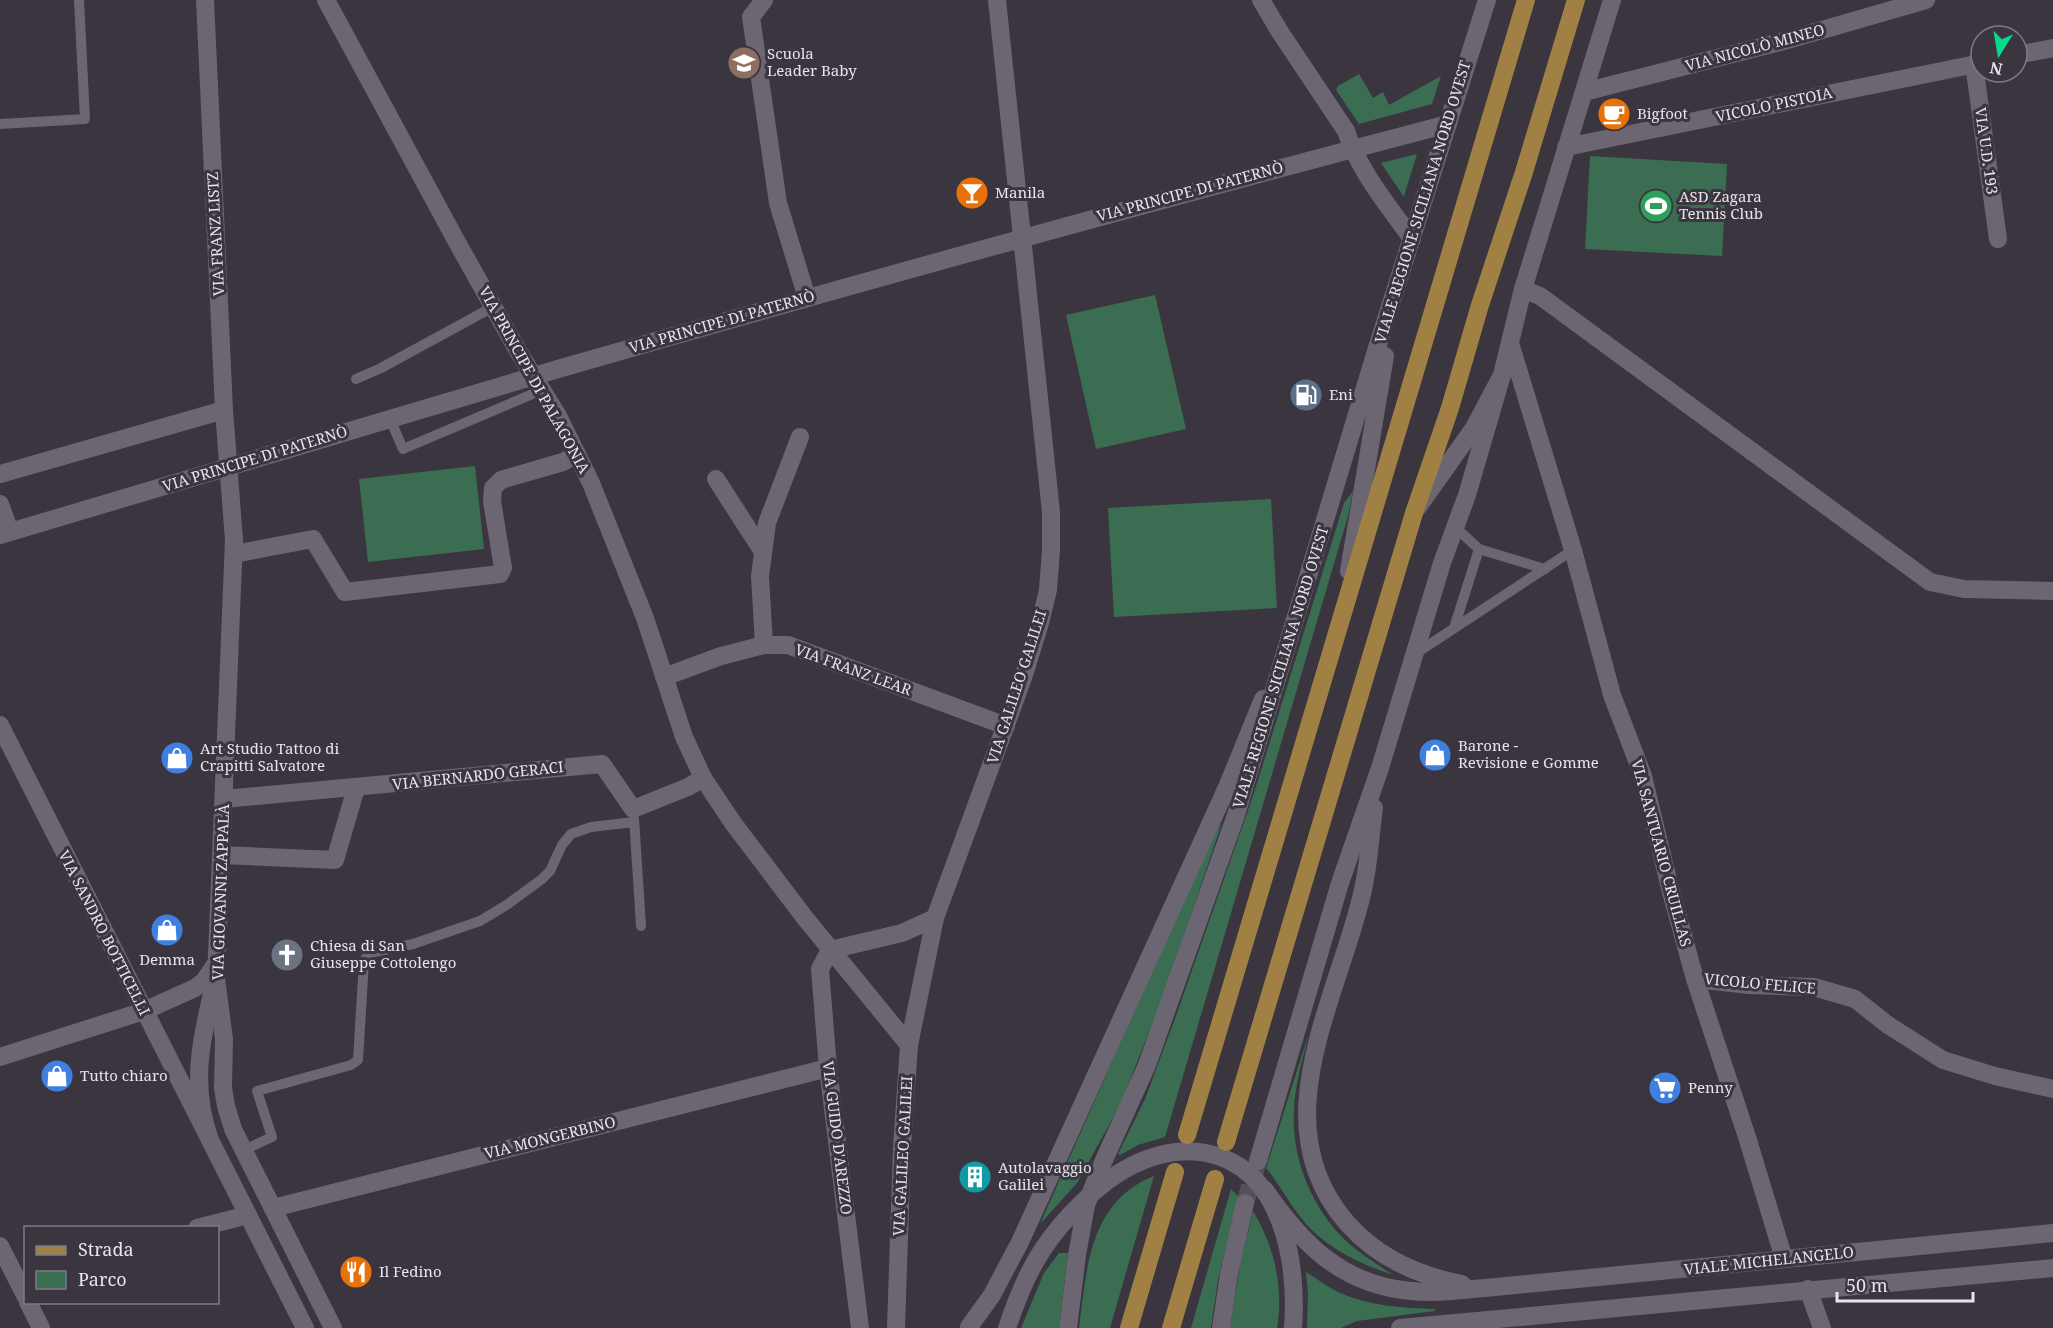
<svg xmlns="http://www.w3.org/2000/svg" width="2053" height="1328" viewBox="0 0 2053 1328" font-family="'Noto Serif',serif">
	<rect width="100%" height="100%" fill="#3a353f"/>
	<g fill="#3b6d52">
		<polygon points="1359,74 1373,98 1383,92 1389,105 1441,76 1432,104 1359,124 1336,90 1338,86"/>
		<polygon points="1417,154 1404,196 1404,197 1381,163"/>
		<polygon points="1590,156 1727,164 1722,256 1585,249"/>
		<polygon points="1155,295 1186,429 1096,449 1066,315"/>
		<polygon points="475,466 484,549 368,562 359,479"/>
		<polygon points="1353,491 1348,516 1165,1137 1138,1145 1120,1155 1118,1154 1145,1099 1177,1013 1253,796 1344,503"/>
		<polygon points="1271,499 1277,608 1114,617 1108,508"/>
		<polygon points="1222,823 1162,1000 1119,1107 1077,1183 1040,1224 1211,839"/>
		<path d="M 1309,1033 C 1303,1058 1295,1084 1294,1110 C 1291,1157 1311,1207 1345,1240 C 1359,1253 1377,1264 1393,1275 C 1361,1264 1330,1250 1306,1224 C 1291,1207 1281,1186 1266,1168 Z"/>
		<path d="M 1154,1176 L 1110,1328 L 1079,1328 C 1087,1267 1089,1202 1154,1176 Z"/>
		<polygon points="1231,1189 1238,1196 1218,1280 1211,1328 1191,1328"/>
		<path d="M 1253,1211 C 1274,1246 1284,1287 1277,1328 L 1230,1328 L 1240,1265 Z"/>
		<polygon points="1059,1253 1068,1253 1059,1328 1021,1328 1044,1273"/>
		<path d="M 1306,1272 C 1316,1278 1326,1286 1338,1292 C 1369,1306 1402,1308 1435,1309 L 1435,1311 L 1357,1321 L 1341,1328 L 1307,1328 L 1308,1294 Z"/>
	</g>
	<g fill="none" stroke-linecap="round" stroke-linejoin="round">
		<polyline stroke="#544f59" stroke-width="18" stroke-dasharray="18 9" stroke-linecap="butt" points="1245,1203 1257,1164"/>
		<g stroke="#6b6671" stroke-width="10">
			<polyline points="0,124 85,119 79,0"/>
			<polyline points="356,379 381,368 493,307"/>
			<polyline points="390,419 403,449 542,390"/>
			<polyline points="1479,549 1545,569"/>
			<polyline points="1454,628 1479,549 1456,528"/>
			<polyline points="1415,654 1573,550"/>
			<polyline points="634,818 641,926"/>
			<polyline points="244,1150 272,1137 257,1091 351,1065 358,1060 364,961 369,953 413,944 480,921 508,904 542,879 550,871 562,845 571,834 591,827 634,822"/>
		</g>
		<g stroke="#6b6671" stroke-width="18">
			<polyline points="205,0 224,410 234,540 216,979 224,1039 223,1088 226,1106 233,1129 333,1328"/>
			<polyline points="326,0 458,244 518,351 558,416 591,483 645,618 684,737 703,778 733,823 805,918 909,1045"/>
			<polyline points="764,0 751,17 778,203 807,298"/>
			<path d="M 1261,0 L 1280,32 L 1346,131 C 1359,171 1388,205 1412,239"/>
			<polyline points="2017,55 2053,48"/>
			<polyline points="1974,64 1998,239"/>
			<polyline points="1584,92 1780,42 1926,0"/>
			<polyline points="1566,147 1981,63"/>
			<polyline points="1523,289 1540,296 1930,582 1964,589 2053,591"/>
			<polyline points="1510,343 1573,550 1612,695 1643,776 1670,888 1695,979 1748,1140 1784,1259"/>
			<polyline points="0,474 224,410"/>
			<polyline points="716,479 763,552"/>
			<polyline points="0,504 10,532"/>
			<path d="M 0,535 C 186,481 372,423 558,369 C 854,284 1150,202 1448,124"/>
			<polyline points="234,554 313,539 345,592 500,574 503,568 492,501 493,488 501,480 563,462 577,454"/>
			<polyline points="764,645 760,576 767,523 800,437"/>
			<polyline points="664,677 721,656 764,645 788,645 1006,726"/>
			<polyline points="0,725 210,1140"/>
			<polyline points="224,799 602,764 633,809 688,787 703,778"/>
			<polyline points="222,855 335,860 356,788"/>
			<polyline points="830,950 820,969 828,1068 860,1328"/>
			<polyline points="830,950 902,933 935,918"/>
			<polyline points="1695,979 1750,985 1814,987 1855,999 1888,1025 1943,1060 1995,1076 2053,1089"/>
			<path d="M 213,990 C 200,1043 191,1087 210,1140 L 305,1328"/>
			<polyline points="0,1057 144,1011 195,988 204,981 217,962"/>
			<polyline points="273,1208 828,1068"/>
			<polyline points="197,1228 248,1215"/>
			<polyline points="0,1246 26,1297"/>
			<polyline points="1808,1289 1822,1328"/>
			<polyline points="28,1302 41,1328"/>
			<polyline points="969,1327 992,1295 1020,1242 1228,785 1263,699"/>
			<polyline points="896,1328 902,1147 909,1045 935,918 1023,678 1040,623 1048,590 1051,550 1051,512 997,0"/>
		</g>
		<g stroke="#6b6671" stroke-width="18">
			<polyline points="1418,507 1474,428 1502,375 1523,289 1612,0"/>
			<polyline points="1349,571 1385,356"/>
			<path d="M 1374,808 C 1370,836 1369,866 1362,894 C 1337,1001 1261,1125 1347,1223 C 1377,1257 1419,1276 1462,1284"/>
			<polyline points="1258,1161 1340,883 1380,768 1442,563 1467,495 1502,375"/>
			<path d="M 1265,1190 C 1302,1244 1342,1285 1411,1291 C 1435,1294 1460,1290 1485,1288 L 2053,1233"/>
			<path d="M 1007,1328 C 1016,1301 1027,1273 1043,1249 C 1063,1219 1099,1182 1131,1166 C 1155,1154 1180,1148 1206,1153 C 1283,1168 1298,1263 1293,1328"/>
			<polyline points="1068,1328 1077,1255 1086,1205 1104,1160 1147,1065 1236,815 1376,351 1487,0"/>
			<polyline points="1221,1328 1229,1274 1245,1203"/>
			<polyline points="1400,1328 2053,1268"/>
		</g>
		<g stroke="#a18043" stroke-width="18">
			<polyline points="1187,1135 1526,0"/>
			<polyline points="1226,1142 1414,513 1450,408 1480,305 1524,172 1576,0"/>
			<polyline points="1129,1328 1175,1172"/>
			<polyline points="1171,1328 1215,1179"/>
		</g>
	</g>
	<defs>
		<symbol id="school-disc" viewBox="-11 -11 22 22"><circle r="9.5" fill="#8d6e63" stroke="#3a353f"/><path d="M0-5L7-2L0 1L-7-2ZM-4 1L0 2.5L4 1V4Q0 6-4 4Z" fill="#fff"/></symbol>
		<symbol id="cafe-disc" viewBox="-11 -11 22 22"><circle r="9.5" fill="#e8710a" stroke="#3a353f"/><path d="M-5.5-4.5H6V0H3Q3 3.5 0 3.5H-2.5Q-5.5 3.5-5.5 0ZM3-3.2v2h1.7v-2ZM-6 4.5H4V6H-6Z" fill="#fff"/></symbol>
		<symbol id="bar-disc" viewBox="-11 -11 22 22"><circle r="9.5" fill="#e8710a" stroke="#3a353f"/><path d="M-6-5H6L.8 .8V4.5H3.5V6h-7V4.5H-.8V.8Z" fill="#fff"/></symbol>
		<symbol id="stadium-disc" viewBox="-11 -11 22 22"><circle r="9.5" fill="#2e9e5b" stroke="#3a353f"/><path d="M0-5a6.5 5 0 1 0 0 10a6.5 5 0 1 0 0-10ZM-3.5-1.8h7v3.6h-7Z" fill="#fff"/></symbol>
		<symbol id="fuel-disc" viewBox="-11 -11 22 22"><circle r="9.5" fill="#5c6f8a" stroke="#3a353f"/><path d="M-5.5-6h7V0h2V4h1.3V-2.5L3-4.5l.8-.8L6-3V5H2.5V1h-1V6h-7ZM-4.2-4.7v3.2H.2V-4.7Z" fill="#fff"/></symbol>
		<symbol id="shop-disc" viewBox="-11 -11 22 22"><circle r="9.5" fill="#3f7fe0" stroke="#3a353f"/><path d="M-5-2.5h2.3a2.7 3.5 0 0 1 5.4 0H5L5.5 6h-11ZM-1.5-2.5h3a1.5 2.3 0 0 0-3 0Z" fill="#fff"/></symbol>
		<symbol id="church-disc" viewBox="-11 -11 22 22"><circle r="9.5" fill="#6b7280" stroke="#3a353f"/><path d="M-1.2-6h2.4v3.5h3.3v2.4h-3.3V6h-2.4V-.1h-3.3v-2.4h3.3Z" fill="#fff"/></symbol>
		<symbol id="supermarket-disc" viewBox="-11 -11 22 22"><circle r="9.5" fill="#3f7fe0" stroke="#3a353f"/><path d="M-6-5.5h2.5l.6 2H6L4.5 2H-2.5L-4.4-4H-6ZM-1.5 3.2a1.3 1.3 0 1 0 .1 0ZM3 3.2a1.3 1.3 0 1 0 .1 0Z" fill="#fff"/></symbol>
		<symbol id="building-disc" viewBox="-11 -11 22 22"><circle r="9.5" fill="#0f9aa8" stroke="#3a353f"/><path d="M-4-6H4V6H1V3H-1V6H-4ZM-2.5-4.3h1.7v1.8h-1.7ZM.8-4.3h1.7v1.8H.8ZM-2.5-1h1.7V.8h-1.7ZM.8-1h1.7V.8H.8Z" fill="#fff"/></symbol>
		<symbol id="restaurant-disc" viewBox="-11 -11 22 22"><circle r="9.5" fill="#e8710a" stroke="#3a353f"/><path d="M-5-6h1v4h1v-4h1v4h1v-4h1v5L-1.5 .5V6h-2V.5L-5-1ZM5-6V6H3V1.5H1.5Q1.5-4 5-6Z" fill="#fff"/></symbol>
	</defs>
	<g fill-rule="evenodd">
		<use href="#school-disc" x="725" y="44" width="38" height="38"/>
		<use href="#cafe-disc" x="1595" y="95" width="38" height="38"/>
		<use href="#bar-disc" x="953" y="174" width="38" height="38"/>
		<use href="#stadium-disc" x="1637" y="187" width="38" height="38"/>
		<use href="#fuel-disc" x="1287" y="376" width="38" height="38"/>
		<use href="#shop-disc" x="1416" y="736" width="38" height="38"/>
		<use href="#shop-disc" x="158" y="739" width="38" height="38"/>
		<use href="#shop-disc" x="148" y="911" width="38" height="38"/>
		<use href="#church-disc" x="268" y="936" width="38" height="38"/>
		<use href="#shop-disc" x="38" y="1057" width="38" height="38"/>
		<use href="#supermarket-disc" x="1646" y="1069" width="38" height="38"/>
		<use href="#building-disc" x="956" y="1158" width="38" height="38"/>
		<use href="#restaurant-disc" x="337" y="1253" width="38" height="38"/>
	</g>
	<g text-anchor="middle" stroke-width="6" stroke-linejoin="round" paint-order="stroke">
		<g font-size="15" fill="#e7e4eb" stroke="#3a353f">
			<text transform="translate(1755 48) rotate(-15)" y="5">VIA NICOLÒ MINEO</text>
			<text transform="translate(1774 105) rotate(-12)" y="5">VICOLO PISTOIA</text>
			<text transform="translate(1986 151) rotate(82)" y="5">VIA U.D. 193</text>
			<text transform="translate(1190 192) rotate(-15)" y="5">VIA PRINCIPE DI PATERNÒ</text>
			<text transform="translate(1423 202) rotate(-73)" y="5">VIALE REGIONE SICILIANA NORD OVEST</text>
			<text transform="translate(216 234) rotate(-93)" y="5">VIA FRANZ LISTZ</text>
			<text transform="translate(722 322) rotate(-16)" y="5">VIA PRINCIPE DI PATERNÒ</text>
			<text transform="translate(534 380) rotate(61)" y="5">VIA PRINCIPE DI PALAGONIA</text>
			<text transform="translate(255 459) rotate(-17)" y="5">VIA PRINCIPE DI PATERNÒ</text>
			<text transform="translate(1281 667) rotate(-73)" y="5">VIALE REGIONE SICILIANA NORD OVEST</text>
			<text transform="translate(853 670) rotate(20)" y="5">VIA FRANZ LEAR</text>
			<text transform="translate(1017 687) rotate(-72)" y="5">VIA GALILEO GALILEI</text>
			<text transform="translate(478 776) rotate(-6)" y="5">VIA BERNARDO GERACI</text>
			<text transform="translate(1661 853) rotate(75)" y="5">VIA SANTUARIO CRUILLAS</text>
			<text transform="translate(221 892) rotate(-88)" y="5">VIA GIOVANNI ZAPPALÀ</text>
			<text transform="translate(104 933) rotate(63)" y="5">VIA SANDRO BOTTICELLI</text>
			<text transform="translate(1760 984) rotate(5)" y="5">VICOLO FELICE</text>
			<text transform="translate(550 1138) rotate(-14)" y="5">VIA MONGERBINO</text>
			<text transform="translate(837 1138) rotate(83)" y="5">VIA GUIDO D'AREZZO</text>
			<text transform="translate(903 1156) rotate(-87)" y="5">VIA GALILEO GALILEI</text>
			<text transform="translate(1769 1261) rotate(-6)" y="5">VIALE MICHELANGELO</text>
		</g>
		<g font-size="15" fill="#e7e4eb" stroke="#3a353f" text-anchor="start">
			<text x="767" y="59">Scuola<tspan x="767" dy="17">Leader Baby</tspan></text>
			<text x="1637" y="119">Bigfoot</text>
			<text x="995" y="198">Manila</text>
			<text x="1679" y="202">ASD Zagara<tspan x="1679" dy="17">Tennis Club</tspan></text>
			<text x="1329" y="400">Eni</text>
			<text x="1458" y="751">Barone -<tspan x="1458" dy="17">Revisione e Gomme</tspan></text>
			<text x="200" y="754">Art Studio Tattoo di<tspan x="200" dy="17">Crapitti Salvatore</tspan></text>
			<text x="310" y="951">Chiesa di San<tspan x="310" dy="17">Giuseppe Cottolengo</tspan></text>
			<text x="167" y="965" text-anchor="middle">Demma</text>
			<text x="80" y="1081">Tutto chiaro</text>
			<text x="1688" y="1093">Penny</text>
			<text x="998" y="1173">Autolavaggio<tspan x="998" dy="17">Galilei</tspan></text>
			<text x="379" y="1277">Il Fedino</text>
		</g>
	</g>
	<rect x="24" y="1226" width="195" height="78" fill="#3a353f" stroke="#7f7b84" stroke-width="1.5"/>
	<rect x="36" y="1246" width="30" height="9" fill="#a18043" stroke="#7f7b84" stroke-width="1.5"/>
	<text x="78" y="1256" font-size="18" fill="#e7e4eb">Strada</text>
	<rect x="36" y="1271" width="30" height="18" fill="#3b6d52" stroke="#7f7b84" stroke-width="1.5"/>
	<text x="78" y="1286" font-size="18" fill="#e7e4eb">Parco</text>
	<g transform="translate(1999 54) rotate(191)"><circle r="28" fill="#3a353f" stroke="#7f7b84" stroke-width="1.5"/>
	<path d="M0-4.5L10 22L0 15L-10 22Z" fill="#07d98b"/>
	<text y="-9" font-size="16" font-weight="bold" text-anchor="middle" fill="#e7e4eb">N</text>
	</g>
	<path d="M1837 1292v9h136v-9" fill="none" stroke="#e7e4eb" stroke-width="3"/>
	<text x="1846" y="1292" font-size="18" fill="#e7e4eb" stroke="#3a353f" stroke-width="4.5" paint-order="stroke">50 m</text>
</svg>
